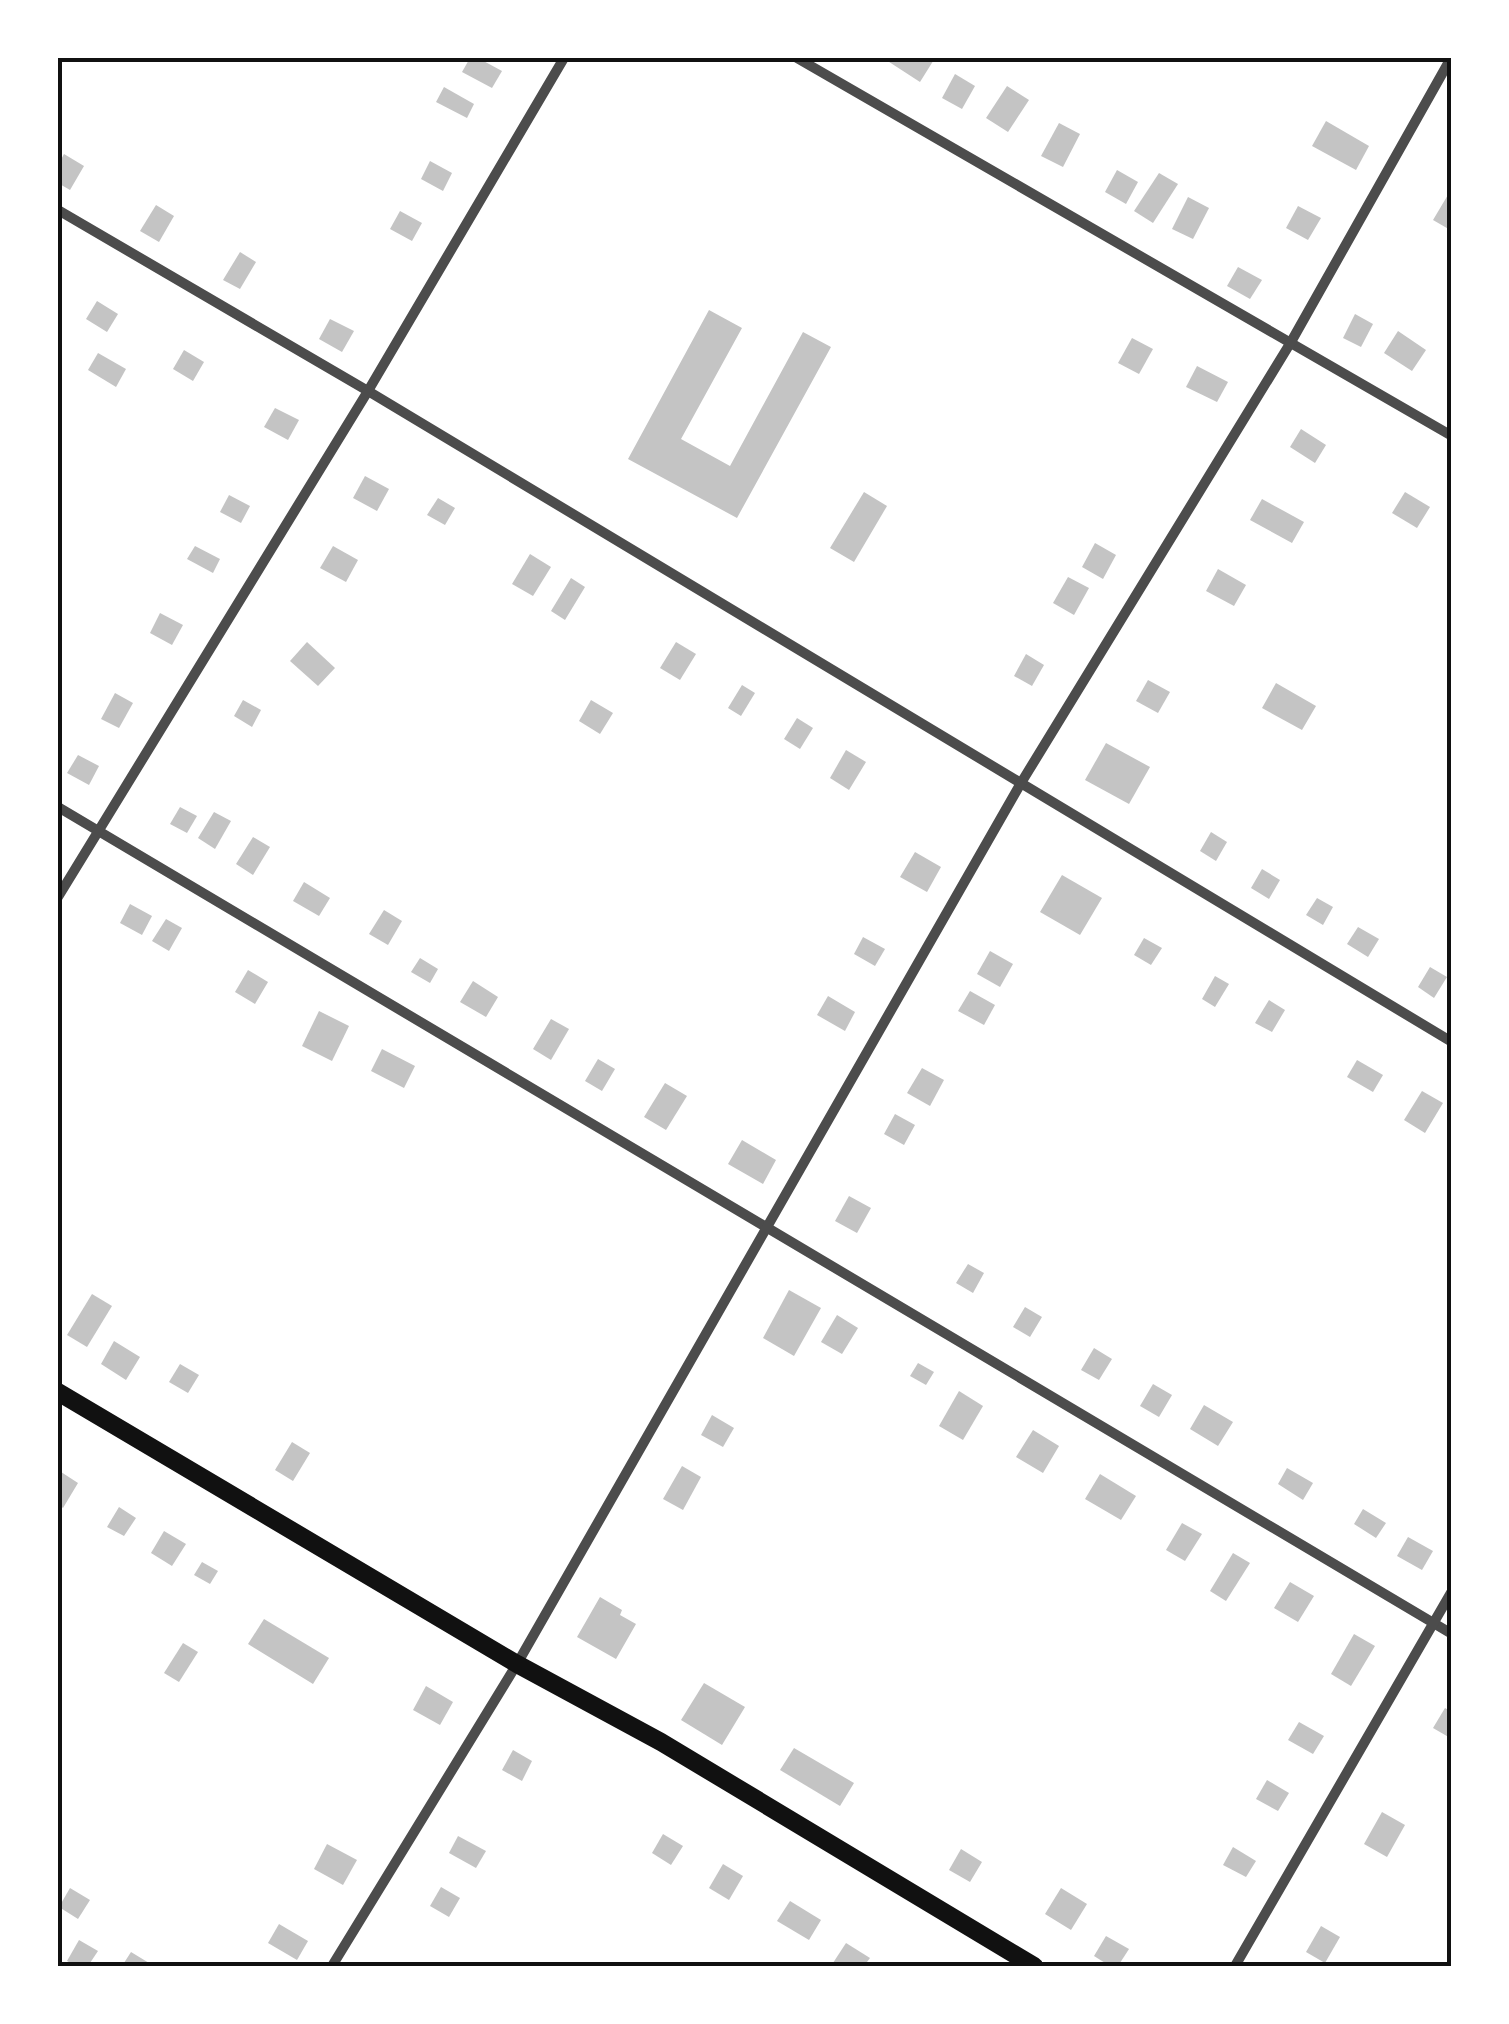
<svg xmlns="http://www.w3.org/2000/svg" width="1509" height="2024" viewBox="0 0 1509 2024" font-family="Commissioner,sans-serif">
	<rect width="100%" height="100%" fill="#fff"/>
	<g fill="#c4c4c4">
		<polygon points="470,58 478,58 502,71 492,88 462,72"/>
		<polygon points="883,58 935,58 920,82"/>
		<polygon points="955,74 975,86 962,109 942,98"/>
		<polygon points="1007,86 1029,100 1008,132 986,118"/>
		<polygon points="444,87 474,104 467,118 436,102"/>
		<polygon points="1326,121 1369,146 1356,170 1312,146"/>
		<polygon points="1059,123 1080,134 1063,167 1041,156"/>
		<polygon points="64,154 84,166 70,190 58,183 58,165"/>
		<polygon points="430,161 452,173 443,191 421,179"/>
		<polygon points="1117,170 1138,182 1126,204 1105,192"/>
		<polygon points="1159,173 1178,184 1153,223 1134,211"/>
		<polygon points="1452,188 1452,231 1433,220"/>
		<polygon points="1188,197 1209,208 1193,239 1172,229"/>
		<polygon points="156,205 174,216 159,242 140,231"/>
		<polygon points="1298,206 1321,218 1308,240 1286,228"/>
		<polygon points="400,211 422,223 412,241 390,229"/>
		<polygon points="240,252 256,262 240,289 223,280"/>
		<polygon points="1238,267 1262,280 1250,299 1227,286"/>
		<polygon points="97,301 118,314 107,332 86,319"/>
		<polygon points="709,310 742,328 681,439 730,466 803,332 831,347 737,518 628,459"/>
		<polygon points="1355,314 1373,324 1361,347 1343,338"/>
		<polygon points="330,319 354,331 342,352 319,339"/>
		<polygon points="1398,331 1426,350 1412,371 1384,353"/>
		<polygon points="1132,338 1153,349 1139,374 1118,363"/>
		<polygon points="184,350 204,362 193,381 173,369"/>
		<polygon points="98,353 126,369 116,387 88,370"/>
		<polygon points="1197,366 1228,382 1217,402 1186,387"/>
		<polygon points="275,408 299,420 288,440 264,427"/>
		<polygon points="1301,429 1326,445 1315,463 1290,447"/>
		<polygon points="365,476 389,489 377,511 353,498"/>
		<polygon points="864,492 887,506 854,562 830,548"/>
		<polygon points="1405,492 1430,507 1417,528 1392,513"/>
		<polygon points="229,495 250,506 241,523 220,512"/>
		<polygon points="438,498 455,508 445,525 427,515"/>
		<polygon points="1262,499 1304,522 1292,543 1250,520"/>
		<polygon points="1095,543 1116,555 1103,579 1082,567"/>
		<polygon points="195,546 220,559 213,573 187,559"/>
		<polygon points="333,546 358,560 346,582 320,568"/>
		<polygon points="530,554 551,567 533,596 512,584"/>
		<polygon points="1218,569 1246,585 1234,606 1206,591"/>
		<polygon points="1068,577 1089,588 1074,615 1053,603"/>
		<polygon points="571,578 585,587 565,620 551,611"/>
		<polygon points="160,613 183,625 172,645 150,633"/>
		<polygon points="307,642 335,668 318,686 290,661"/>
		<polygon points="676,642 696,654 680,680 660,668"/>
		<polygon points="1026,654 1044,665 1032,686 1014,676"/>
		<polygon points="1148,680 1170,692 1158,713 1136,701"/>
		<polygon points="1276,683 1316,706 1302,730 1262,708"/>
		<polygon points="742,685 755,693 741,716 728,708"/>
		<polygon points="115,693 133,703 119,728 101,719"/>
		<polygon points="243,700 261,710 252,727 234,716"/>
		<polygon points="591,700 613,713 600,734 579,721"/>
		<polygon points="797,718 813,728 800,749 784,739"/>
		<polygon points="1106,743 1150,767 1129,804 1085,780"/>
		<polygon points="846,750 866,762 849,790 830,778"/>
		<polygon points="78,755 99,766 89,785 67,773"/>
		<polygon points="180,807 197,816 187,833 170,824"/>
		<polygon points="214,812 231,821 215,849 198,838"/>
		<polygon points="1211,832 1227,842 1216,861 1200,851"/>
		<polygon points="253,837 270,847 253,875 236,864"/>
		<polygon points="915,852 941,867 927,892 900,877"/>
		<polygon points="1262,869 1280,880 1269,899 1251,888"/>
		<polygon points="1062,875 1102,898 1080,935 1040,912"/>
		<polygon points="304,882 330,898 319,916 293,901"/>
		<polygon points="1317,898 1333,907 1323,925 1306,915"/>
		<polygon points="130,904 152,916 142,935 120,923"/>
		<polygon points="384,910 402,921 388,945 369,934"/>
		<polygon points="166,919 182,928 169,951 152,941"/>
		<polygon points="1358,927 1379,939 1368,957 1347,944"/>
		<polygon points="863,937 885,949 875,966 854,954"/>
		<polygon points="1144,938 1162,948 1151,965 1134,955"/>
		<polygon points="990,951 1013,964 1000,987 977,974"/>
		<polygon points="420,958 438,969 430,983 411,972"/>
		<polygon points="1430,967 1447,977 1434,998 1418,987"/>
		<polygon points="248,970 268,982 255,1004 235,992"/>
		<polygon points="1215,976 1229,984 1215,1007 1202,999"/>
		<polygon points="473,981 498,997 486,1017 460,1002"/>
		<polygon points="970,991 995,1005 984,1025 958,1011"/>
		<polygon points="828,996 855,1012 845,1031 817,1015"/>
		<polygon points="1269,1000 1285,1010 1272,1032 1255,1023"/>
		<polygon points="319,1011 349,1026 332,1061 302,1046"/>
		<polygon points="551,1019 569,1029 551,1060 533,1049"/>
		<polygon points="382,1049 415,1066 404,1088 371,1071"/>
		<polygon points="598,1059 615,1069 602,1091 585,1081"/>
		<polygon points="1357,1060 1383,1075 1373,1092 1347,1077"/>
		<polygon points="922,1068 944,1080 930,1106 907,1093"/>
		<polygon points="665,1083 687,1096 666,1130 644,1117"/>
		<polygon points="1422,1091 1443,1103 1425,1133 1404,1120"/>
		<polygon points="895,1114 915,1125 904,1145 884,1134"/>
		<polygon points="742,1140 776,1160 763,1184 728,1164"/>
		<polygon points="849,1196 871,1208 857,1233 835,1221"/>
		<polygon points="968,1264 984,1273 973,1293 956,1283"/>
		<polygon points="789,1290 821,1308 794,1356 763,1338"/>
		<polygon points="92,1294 112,1306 87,1347 67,1335"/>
		<polygon points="1025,1307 1042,1317 1030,1337 1013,1327"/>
		<polygon points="837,1315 858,1328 842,1354 821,1342"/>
		<polygon points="114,1341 140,1357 126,1380 101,1364"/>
		<polygon points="1094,1348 1112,1359 1099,1380 1081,1370"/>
		<polygon points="918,1363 934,1372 926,1385 910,1376"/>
		<polygon points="180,1364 199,1375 188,1393 169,1382"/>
		<polygon points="1153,1384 1172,1395 1159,1417 1140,1406"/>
		<polygon points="959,1391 983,1406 963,1440 939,1426"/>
		<polygon points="1204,1405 1233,1422 1218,1446 1190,1429"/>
		<polygon points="712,1415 734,1428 723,1447 701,1435"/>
		<polygon points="1033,1430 1059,1446 1043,1473 1016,1457"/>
		<polygon points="292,1442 310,1453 293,1481 275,1470"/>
		<polygon points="682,1466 701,1477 683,1510 663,1499"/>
		<polygon points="1287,1468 1313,1483 1303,1500 1278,1484"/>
		<polygon points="58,1470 78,1483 63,1508 58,1504"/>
		<polygon points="1100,1474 1136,1496 1121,1520 1085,1499"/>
		<polygon points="119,1507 136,1518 124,1536 107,1527"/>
		<polygon points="1363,1509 1386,1523 1376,1538 1354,1524"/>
		<polygon points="1182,1523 1202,1534 1185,1561 1166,1550"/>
		<polygon points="164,1531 186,1544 172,1566 151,1553"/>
		<polygon points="1408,1537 1433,1551 1422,1570 1397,1556"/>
		<polygon points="1233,1553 1250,1563 1226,1601 1210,1591"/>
		<polygon points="202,1562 218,1571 210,1584 194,1575"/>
		<polygon points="1290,1582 1314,1596 1298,1622 1274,1608"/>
		<polygon points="600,1597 622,1610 620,1615 636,1624 616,1659 577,1637"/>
		<polygon points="264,1619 329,1658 313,1684 248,1644"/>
		<polygon points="1354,1634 1375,1646 1351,1686 1331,1674"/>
		<polygon points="183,1643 198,1652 179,1682 164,1673"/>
		<polygon points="704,1683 745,1707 722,1745 681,1720"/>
		<polygon points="426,1686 453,1702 440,1725 413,1710"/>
		<polygon points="1445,1708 1452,1712 1452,1739 1433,1728"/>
		<polygon points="1299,1722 1324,1736 1313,1754 1288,1740"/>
		<polygon points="794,1748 854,1783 840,1806 780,1770"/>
		<polygon points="513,1750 532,1761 522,1781 502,1770"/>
		<polygon points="1267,1780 1289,1793 1278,1811 1256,1799"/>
		<polygon points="1382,1812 1405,1825 1387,1857 1364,1844"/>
		<polygon points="663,1834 683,1846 671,1865 652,1853"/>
		<polygon points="458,1836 486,1851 476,1868 449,1853"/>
		<polygon points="327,1844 357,1860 343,1885 314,1869"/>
		<polygon points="1233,1847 1256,1861 1246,1877 1223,1865"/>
		<polygon points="961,1849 982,1862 970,1882 949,1870"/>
		<polygon points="723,1864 743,1876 729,1900 709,1888"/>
		<polygon points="441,1887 460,1898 449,1917 430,1906"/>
		<polygon points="70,1888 90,1900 78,1919 59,1907"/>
		<polygon points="1061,1888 1087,1904 1071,1930 1045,1914"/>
		<polygon points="790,1901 821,1920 809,1940 777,1921"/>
		<polygon points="279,1924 308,1941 297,1960 268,1943"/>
		<polygon points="1321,1926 1340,1937 1325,1963 1306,1952"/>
		<polygon points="1106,1936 1129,1949 1118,1966 1110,1966 1094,1956"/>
		<polygon points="79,1940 98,1951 88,1966 76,1966 67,1961"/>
		<polygon points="846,1943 870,1958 864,1966 831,1966"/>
		<polygon points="131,1952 154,1966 122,1966"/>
	</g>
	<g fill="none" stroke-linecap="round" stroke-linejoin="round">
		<g stroke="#4c4c4c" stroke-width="10">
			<polyline points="797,58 1452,436"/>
			<polyline points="58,210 368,391 1452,1042"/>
			<polyline points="58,807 1452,1634"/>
			<polyline points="58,897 368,391 564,58"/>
			<polyline points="332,1966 517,1664 1021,783 1291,342 1451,58"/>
			<polyline points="1235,1966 1452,1591"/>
		</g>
		<polyline stroke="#111" stroke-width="18" points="58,1392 517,1664 661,1742 1034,1966"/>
	</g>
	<rect width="1509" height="2024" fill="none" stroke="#ffffff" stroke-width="120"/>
	<rect x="60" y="60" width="1389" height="1904" fill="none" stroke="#111" stroke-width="4"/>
</svg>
